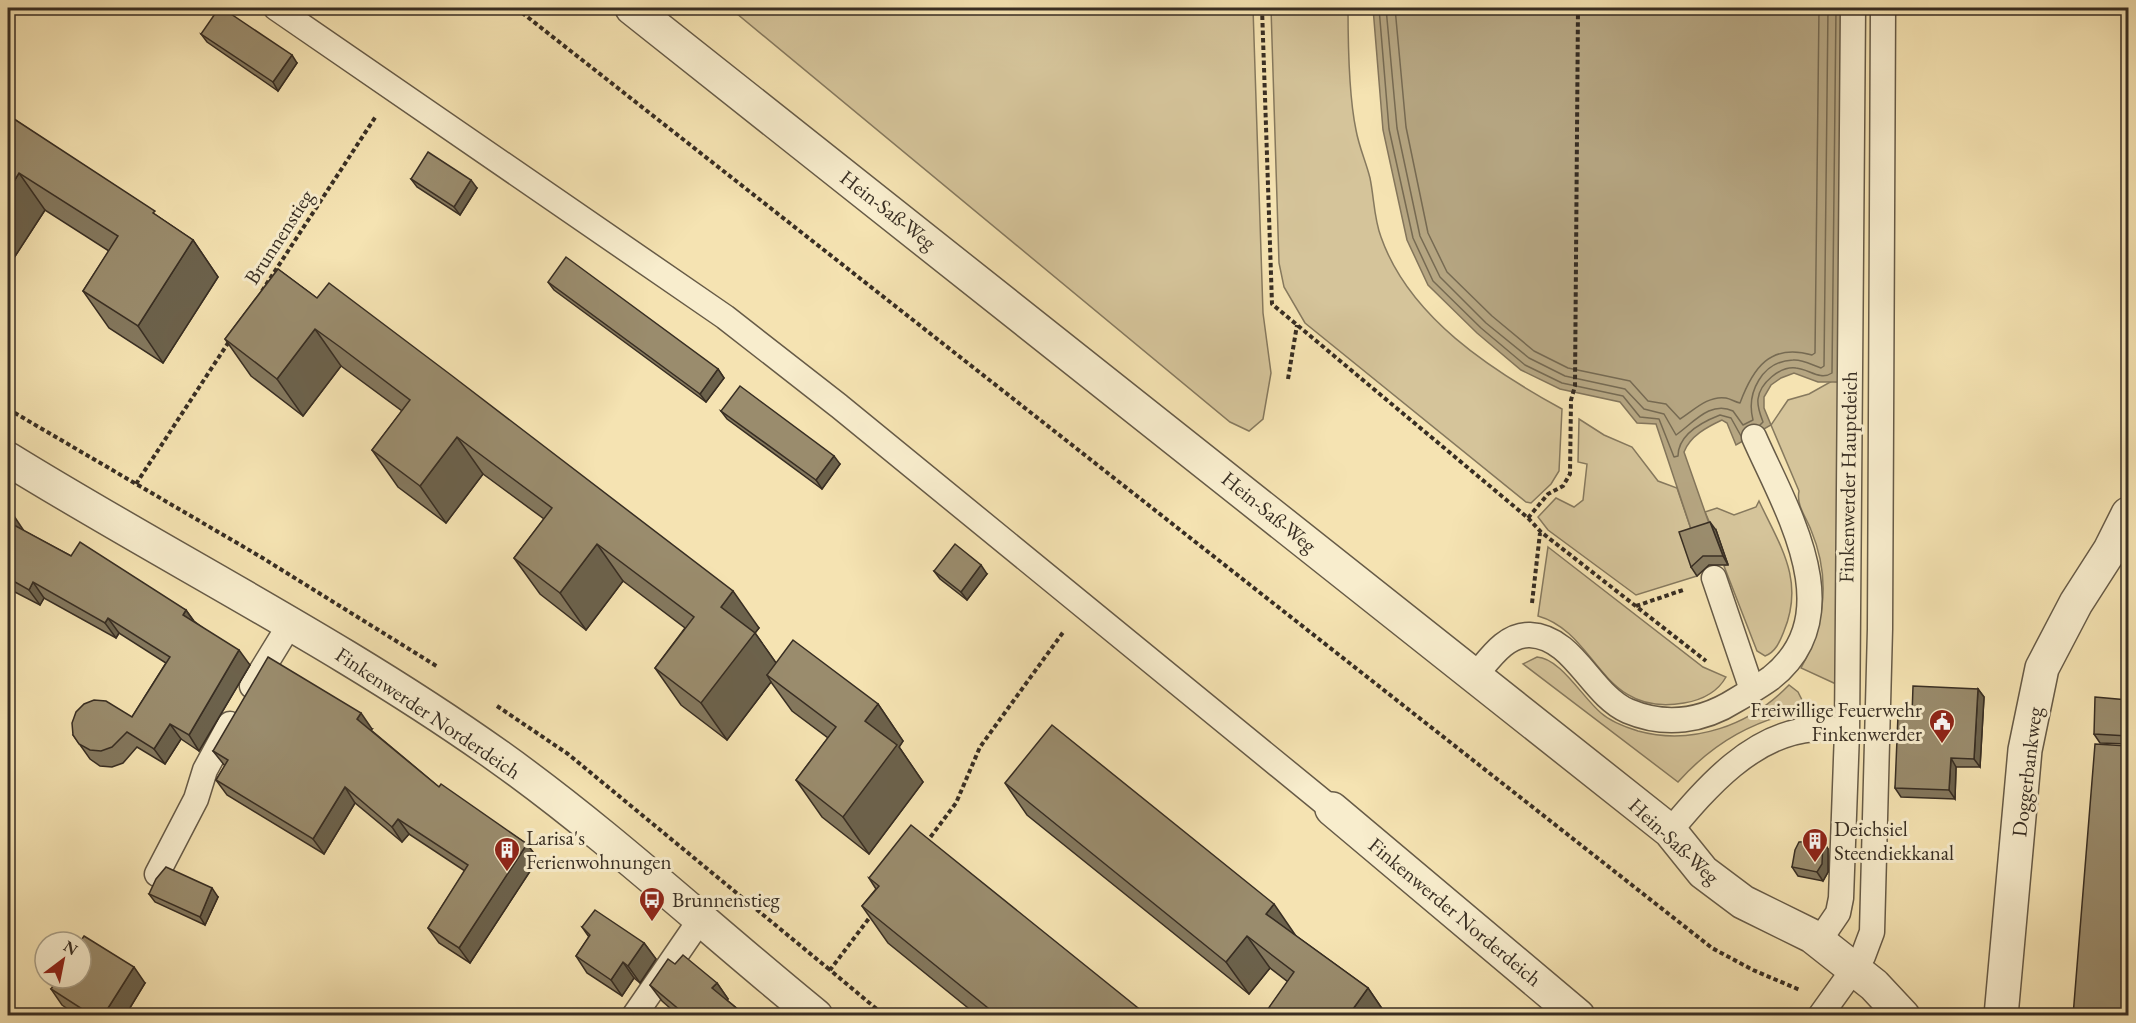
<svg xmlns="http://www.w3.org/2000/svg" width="2136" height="1023" viewBox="0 0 2136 1023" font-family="'EB Garamond',serif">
	<rect width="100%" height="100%" fill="#f5e3b2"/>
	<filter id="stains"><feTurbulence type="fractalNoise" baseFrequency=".00333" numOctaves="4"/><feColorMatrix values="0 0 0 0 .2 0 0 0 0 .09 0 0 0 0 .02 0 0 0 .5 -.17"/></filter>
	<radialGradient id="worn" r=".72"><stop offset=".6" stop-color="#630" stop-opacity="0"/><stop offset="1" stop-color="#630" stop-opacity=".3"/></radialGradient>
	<g fill="#d5c49a" stroke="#86795e" stroke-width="1.5">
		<polygon points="730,8 1253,8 1263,313 1271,373 1263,419 1249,431 1230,422"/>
		<path d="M 1271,8 L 1348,8 C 1348,42 1349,97 1356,130 C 1359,147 1366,162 1370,178 C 1374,197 1374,219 1381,237 C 1409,317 1491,370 1562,409 L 1559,471 L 1551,484 L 1531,503 L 1526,502 L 1305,323 L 1284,287 L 1279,263 Z"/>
		<path d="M 1832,381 L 1838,382 L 1836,684 L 1801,668 C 1826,623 1831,578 1811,530 C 1806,517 1796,505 1799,491 L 1771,425 L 1788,400 L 1809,394 Z"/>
		<polygon points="1579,419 1604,435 1632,447 1658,481 1677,488 1694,538 1685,542 1697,576 1636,595 1548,530 1538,517 1556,498 1574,507 1583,500 1587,464 1578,462"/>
		<path d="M 1759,501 C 1780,546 1805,580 1784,631 C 1780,641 1776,652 1765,656 L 1757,651 L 1724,566 L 1728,564 L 1705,512 L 1717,508 L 1734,515 L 1756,507 Z"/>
		<path d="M 1548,547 L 1703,667 L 1726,677 C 1717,693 1702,700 1684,703 C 1600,718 1598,633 1538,616 Z"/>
		<path d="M 1537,657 C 1560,658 1583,698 1601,713 C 1611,722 1625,727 1638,731 C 1693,746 1750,725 1789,685 L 1798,692 L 1807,710 C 1755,719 1714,742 1678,782 L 1523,664 Z"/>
	</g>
	<path fill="#b5a581" stroke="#83755b" stroke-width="1.5" d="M 1373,8 L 1841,8 L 1838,382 L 1818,382 L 1794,373 L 1781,378 L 1771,385 L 1764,397 L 1764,408 L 1771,425 L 1736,445 L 1727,423 L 1722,420 C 1707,427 1690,436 1684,452 L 1712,532 L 1694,538 L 1656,424 L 1637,423 L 1620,402 L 1560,389 L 1521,370 L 1477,333 L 1428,285 L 1407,240 L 1383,130 Z"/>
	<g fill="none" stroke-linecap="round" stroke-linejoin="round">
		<g stroke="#766a52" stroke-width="1.5">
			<path d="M 1379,8 L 1389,129 L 1413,238 L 1433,281 L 1481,328 L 1525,365 L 1562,383 L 1623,396 L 1640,417 L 1659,419 L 1674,457 L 1678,456 C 1678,434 1702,422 1720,415 L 1731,418 L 1741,436"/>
			<path d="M 1386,8 L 1397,128 L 1420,236 L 1440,277 L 1486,323 L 1529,358 L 1565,376 L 1625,389 L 1644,409 L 1664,414 L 1676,435 C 1693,423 1711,400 1733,411 L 1743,425 L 1753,420 C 1746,393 1762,361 1793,360 C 1802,359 1812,365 1821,368 L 1824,366 L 1828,8"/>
			<path d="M 1395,8 L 1406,127 L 1428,233 L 1447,272 L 1492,316 L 1534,351 L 1568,368 L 1630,381 L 1648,401 L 1666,404 L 1680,419 C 1693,411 1708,395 1726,398 C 1731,399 1735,402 1740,403 C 1753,368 1770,343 1812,355 L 1815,353 L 1819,8"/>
			<path d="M 1760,425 L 1763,422 C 1760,414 1757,407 1758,399 C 1760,383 1780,366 1796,368 C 1809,369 1820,381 1832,373 L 1836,8"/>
		</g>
		<defs>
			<g id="service">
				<polyline points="276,8 725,317 839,406 1332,809"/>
				<polyline points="1714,578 1752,690"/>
				<path d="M 1474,677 C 1489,660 1505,634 1530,635 C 1574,637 1591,695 1628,711 C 1666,727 1703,721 1736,700 C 1748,693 1760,686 1771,678 C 1852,614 1785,508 1754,437"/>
				<polyline points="252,686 290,624"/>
				<path d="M 1670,831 C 1707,787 1752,734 1814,729 C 1825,728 1837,731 1847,732"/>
				<polyline points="157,874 196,799 205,770 230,724"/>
				<polyline points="1819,941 1838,913 1841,898 1847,732 1853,8"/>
				<polyline points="634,1016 700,920"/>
				<polyline points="1820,1016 1863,956 1872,932 1880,629 1883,8"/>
			</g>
			<g id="minor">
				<polyline points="632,8 1670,831 1703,872 1743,902 1812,936 1874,985 1903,1016"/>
				<polyline points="1332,809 1578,1016"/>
				<polyline points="2001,1016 2025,750 2042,668 2076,603 2110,550 2128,514"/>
			</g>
			<path id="tertiary" d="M 8,459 C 170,559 342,645 498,756 C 609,835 710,930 816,1016"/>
		</defs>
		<use href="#service" stroke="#675b47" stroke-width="27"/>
		<use href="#minor" stroke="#675b47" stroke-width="36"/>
		<use href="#tertiary" stroke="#675b47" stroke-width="36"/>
		<g stroke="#382e23" stroke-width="4" stroke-dasharray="4.5 3" stroke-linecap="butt">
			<polyline points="516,8 1712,948 1753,970 1800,990"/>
			<polyline points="1262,8 1272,304 1528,518 1541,532 1706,661"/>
			<polyline points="262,291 376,116"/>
			<polyline points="1288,379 1297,325"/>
			<polyline points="8,409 261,557 438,667"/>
			<polyline points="136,484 230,340"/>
			<polyline points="1528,518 1548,494 1563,486 1570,474 1571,400 1575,386 1578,8"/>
			<polyline points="1532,603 1540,533"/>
			<polyline points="1636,606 1683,590"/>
			<polyline points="497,706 568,754 830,970"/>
			<polyline points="926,843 956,803 980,747 1064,631"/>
			<polyline points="873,913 830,970 885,1016"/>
		</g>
		<use href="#service" stroke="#f8edcd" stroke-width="24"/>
		<use href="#minor" stroke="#f8edcd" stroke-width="33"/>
		<use href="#tertiary" stroke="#f8edcd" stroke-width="33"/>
	</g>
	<g fill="#84785e" stroke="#382e23" stroke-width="1.5">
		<polygon points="201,34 297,63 278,91 207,42"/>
		<polygon points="8,115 193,240 218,277 163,363 109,328 83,291 109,251 45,210 10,264 8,262"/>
		<polygon points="411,179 477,188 460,215 417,187"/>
		<polygon points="278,269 759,628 755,633 776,663 878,704 903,741 899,747 923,782 869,854 822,817 796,780 828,738 792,711 771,682 727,740 681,705 655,668 685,628 623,581 586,630 540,594 514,558 544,519 483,474 446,523 398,487 372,450 402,411 341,366 303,416 251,376 225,339"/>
		<polygon points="548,282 718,369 724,378 706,402 554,290"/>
		<polygon points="721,411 840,464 822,489 727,419"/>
		<polygon points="8,512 24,531 71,556 186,610 194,621 250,665 199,751 181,739 165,764 137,747 123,763 112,767 100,766 90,759 73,735 132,717 166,663 119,633 116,638 44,598 40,605 13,591 10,597 8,596"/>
		<polygon points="1716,530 1728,565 1709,565 1697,576 1691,567"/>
		<polygon points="934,571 987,574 967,600 940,579"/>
		<polygon points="1978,689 1984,697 1980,767 1956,767 1955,799 1901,797 1895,788 1912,716"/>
		<polygon points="2128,700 2128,744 2100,743 2094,734"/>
		<polygon points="372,729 371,730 439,787 527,844 538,859 470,963 439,943 428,928 465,871 409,834 402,842 355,803 324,854 227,795 216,780 225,766 213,751"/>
		<polygon points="1005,783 1296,936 1368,988 1387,1016 1263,1016 1288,982 1270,968 1249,994 1027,815"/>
		<polygon points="1823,841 1828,849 1828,872 1823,881 1798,876 1792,867"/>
		<polygon points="869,878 1148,1016 978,1016 888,943 862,906 876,889"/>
		<polygon points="149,894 218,897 205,925 155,902"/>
		<polygon points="582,927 644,943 656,959 640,983 634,978 622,996 587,973 576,956 589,937"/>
		<polygon points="675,964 717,983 728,999 727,1000 746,1016 679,1016 662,1001 650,985"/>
		<polygon points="145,983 125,1016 78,1016 62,1005 51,989"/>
	</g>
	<g fill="#6c624c" stroke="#382e23" stroke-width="1.5">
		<polygon points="292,55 297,63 278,91 273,82"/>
		<polygon points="19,173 45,210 10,264 8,260 8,191"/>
		<polygon points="471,180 477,188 460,215 454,207"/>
		<polygon points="193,240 218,277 163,363 138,326"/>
		<polygon points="315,329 341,366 303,416 277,379"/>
		<polygon points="718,369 724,378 706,402 700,394"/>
		<polygon points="457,437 483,474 446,523 420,486"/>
		<polygon points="834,456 840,464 822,489 816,480"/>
		<polygon points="14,516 24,531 10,523"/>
		<polygon points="1710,522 1716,530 1728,565 1723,556"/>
		<polygon points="597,544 623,581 586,630 560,593"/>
		<polygon points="981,565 987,574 967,600 961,592"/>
		<polygon points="33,582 44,598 40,605 29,590"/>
		<polygon points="8,583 13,591 10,597 8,594"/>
		<polygon points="733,591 759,628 755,633 781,670 767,675 771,682 727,740 701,703 721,607"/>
		<polygon points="186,610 196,625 183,615"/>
		<polygon points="108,618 119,633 116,638 105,623"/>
		<polygon points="239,650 250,665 199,751 189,735"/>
		<polygon points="1978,689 1984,697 1980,767 1974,759"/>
		<polygon points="878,704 903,741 899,747 923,782 869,854 843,817 865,721"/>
		<polygon points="361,713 372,729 368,734 357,719"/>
		<polygon points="170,724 181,739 165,764 154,749"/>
		<polygon points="1951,758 1956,767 1955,799 1949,790"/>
		<polygon points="345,787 355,803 324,854 313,839"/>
		<polygon points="398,819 409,834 402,842 392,827"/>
		<polygon points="1823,841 1828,849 1828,872 1823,881 1817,872"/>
		<polygon points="527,844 538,859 470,963 459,948"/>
		<polygon points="212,888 218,897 205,925 200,917"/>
		<polygon points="1274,904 1296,936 1266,914"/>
		<polygon points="1247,936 1270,968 1249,994 1226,962"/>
		<polygon points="644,943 656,959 640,983 628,966"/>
		<polygon points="623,962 634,978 622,996 611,980"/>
		<polygon points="134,967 145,983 125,1016 103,1016"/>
		<polygon points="717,983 728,999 724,1005 712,988"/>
		<polygon points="1368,988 1387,1016 1348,1016"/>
	</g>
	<g fill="#9a8c6d" stroke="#382e23" stroke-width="1.5">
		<polygon points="219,8 222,8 292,55 273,82 201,34"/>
		<polygon points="8,115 155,211 153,213 193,240 138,326 83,291 118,236 19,173 8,191"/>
		<polygon points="428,152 471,180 454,207 411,179"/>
		<polygon points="566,257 718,369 700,394 548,282"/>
		<polygon points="278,269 317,298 329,283 451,375 733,591 721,607 755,633 701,703 655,668 694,617 597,544 560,593 514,558 552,508 457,437 420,486 372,450 410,400 340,347 315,329 277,379 225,339"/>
		<polygon points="740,386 834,456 816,480 721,411"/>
		<polygon points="8,512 14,516 10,523 71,556 80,542 186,610 183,615 239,650 189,735 170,724 154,749 127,732 112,747 101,751 90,750 79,744 73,735 72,723 76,712 84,704 94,700 106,701 132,717 170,657 108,618 105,623 33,582 29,590 8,578"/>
		<polygon points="1710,522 1723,556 1703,556 1691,567 1679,532"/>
		<polygon points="955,544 981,565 961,592 934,571"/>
		<polygon points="793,640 878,704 865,721 897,745 843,817 796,780 836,727 767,675"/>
		<polygon points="268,657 361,713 357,719 439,787 441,784 527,844 459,948 428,928 468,865 398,819 392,827 345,787 313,839 216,780 228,760 213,751"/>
		<polygon points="1913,686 1978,689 1974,759 1951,758 1949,790 1895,788 1898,715 1912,716"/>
		<polygon points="2095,697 2128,700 2128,736 2094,734"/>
		<polygon points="1052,725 1274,904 1266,914 1368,988 1348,1016 1263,1016 1294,972 1247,936 1226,962 1005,783"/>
		<polygon points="2095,744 2128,746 2128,1016 2073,1016"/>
		<polygon points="911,825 1148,1016 998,1016 862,906 879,886 869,878"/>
		<polygon points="1823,841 1822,864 1817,872 1792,867 1795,850 1799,842"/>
		<polygon points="166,867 212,888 200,917 149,894 156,879"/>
		<polygon points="595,910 644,943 628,966 623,962 611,980 576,956 590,935 582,927"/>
		<polygon points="84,936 134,967 103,1016 93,1016 51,989 58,978 81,978 81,942 80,942"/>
		<polygon points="683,955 717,983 712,988 746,1016 687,1016 650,985 668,959 675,964"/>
	</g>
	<defs>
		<symbol id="civic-pin" viewBox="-11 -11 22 30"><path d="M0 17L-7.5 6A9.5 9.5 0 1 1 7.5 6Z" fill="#8f2418" stroke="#f8edcd"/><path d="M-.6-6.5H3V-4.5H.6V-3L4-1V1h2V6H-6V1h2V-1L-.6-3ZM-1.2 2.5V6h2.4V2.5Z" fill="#fff"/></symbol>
		<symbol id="building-pin" viewBox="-11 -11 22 30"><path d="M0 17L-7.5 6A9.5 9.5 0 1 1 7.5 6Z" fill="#8f2418" stroke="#f8edcd"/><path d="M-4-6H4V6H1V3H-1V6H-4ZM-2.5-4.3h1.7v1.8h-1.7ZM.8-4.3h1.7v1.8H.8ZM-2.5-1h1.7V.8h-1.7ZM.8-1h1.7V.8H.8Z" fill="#fff"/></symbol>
		<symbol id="bus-pin" viewBox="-11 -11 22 30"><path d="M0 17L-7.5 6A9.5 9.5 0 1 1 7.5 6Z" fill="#8f2418" stroke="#f8edcd"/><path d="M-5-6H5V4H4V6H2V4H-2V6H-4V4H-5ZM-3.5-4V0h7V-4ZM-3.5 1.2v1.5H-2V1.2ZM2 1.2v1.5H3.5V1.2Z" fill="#fff"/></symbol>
	</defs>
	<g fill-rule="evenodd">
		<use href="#civic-pin" x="1927" y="707" width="30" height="40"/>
		<use href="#building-pin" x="1800" y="826" width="30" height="40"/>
		<use href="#building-pin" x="492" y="835" width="30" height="40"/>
		<use href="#bus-pin" x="637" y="885" width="30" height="40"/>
	</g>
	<g text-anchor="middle" stroke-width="6" stroke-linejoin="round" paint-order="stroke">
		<g font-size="21" fill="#382e23" stroke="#f8edcd">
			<text transform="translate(888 210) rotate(38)" y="7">Hein-Saß-Weg</text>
			<text transform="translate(279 237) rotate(-57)" y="7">Brunnenstieg</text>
			<text transform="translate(1848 477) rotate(-89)" y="7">Finkenwerder Hauptdeich</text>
			<text transform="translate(1269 512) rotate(39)" y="7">Hein-Saß-Weg</text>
			<text transform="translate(428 713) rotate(34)" y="7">Finkenwerder Norderdeich</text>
			<text transform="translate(2027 772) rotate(-83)" y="7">Doggerbankweg</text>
			<text transform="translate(1674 841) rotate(43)" y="7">Hein-Saß-Weg</text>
			<text transform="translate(1455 912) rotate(40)" y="7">Finkenwerder Norderdeich</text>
		</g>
		<g font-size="21" fill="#382e23" stroke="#f8edcd" text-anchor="start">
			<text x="1922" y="717" text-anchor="end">Freiwillige Feuerwehr<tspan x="1922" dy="24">Finkenwerder</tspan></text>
			<text x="1834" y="836">Deichsiel<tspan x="1834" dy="24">Steendiekkanal</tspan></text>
			<text x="526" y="845">Larisa's<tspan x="526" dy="24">Ferienwohnungen</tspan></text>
			<text x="672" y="907">Brunnenstieg</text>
		</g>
	</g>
	<rect width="2136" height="1023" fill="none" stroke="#f5e3b2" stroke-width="30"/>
	<rect x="9" y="9" width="2118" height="1005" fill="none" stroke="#382e23" stroke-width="3"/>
	<rect x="15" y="15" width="2106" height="993" fill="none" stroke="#382e23" stroke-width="1.5"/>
	<g transform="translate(63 960) rotate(32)"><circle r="28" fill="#f8edcd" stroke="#aba189" stroke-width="1.5"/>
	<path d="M0-4.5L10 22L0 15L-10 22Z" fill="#8f2418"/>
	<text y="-9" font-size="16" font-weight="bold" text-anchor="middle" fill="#382e23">N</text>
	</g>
	<rect width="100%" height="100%" filter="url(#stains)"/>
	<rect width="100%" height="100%" fill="url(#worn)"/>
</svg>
